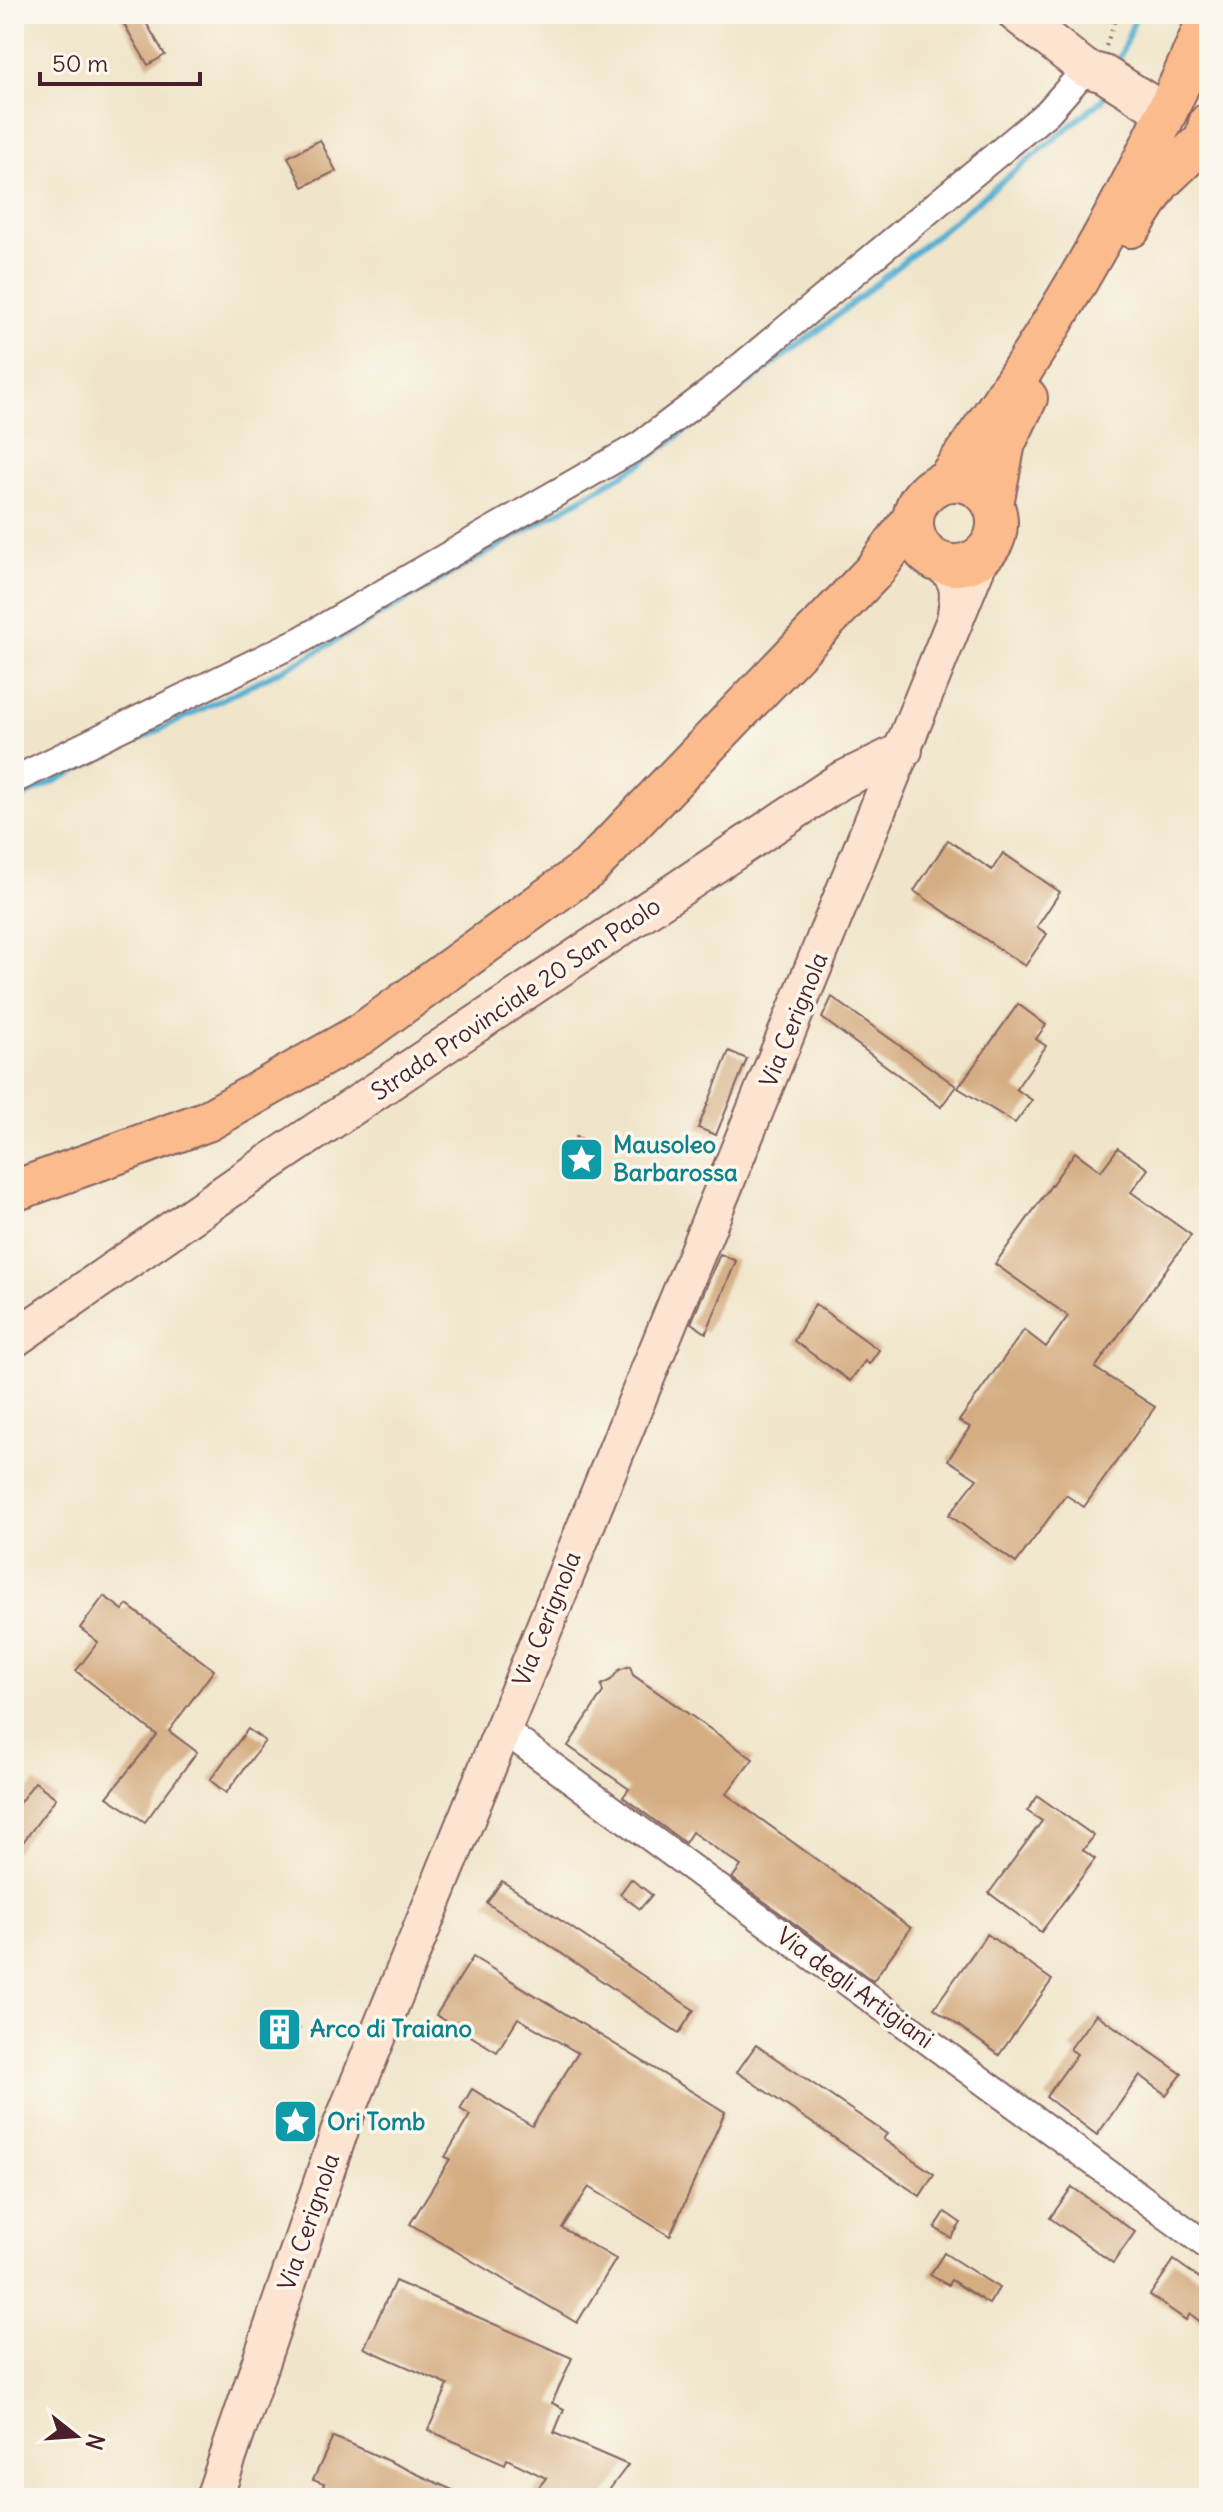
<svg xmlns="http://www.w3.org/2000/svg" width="1223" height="2512" viewBox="0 0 1223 2512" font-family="Delius,sans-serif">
	<rect width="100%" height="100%" fill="#fbf7ec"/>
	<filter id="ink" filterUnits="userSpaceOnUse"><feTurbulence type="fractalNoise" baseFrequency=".0125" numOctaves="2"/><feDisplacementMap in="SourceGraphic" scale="16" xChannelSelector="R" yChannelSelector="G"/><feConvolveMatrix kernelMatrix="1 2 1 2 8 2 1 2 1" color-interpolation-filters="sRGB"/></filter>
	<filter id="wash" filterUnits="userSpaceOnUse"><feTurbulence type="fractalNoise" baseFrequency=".006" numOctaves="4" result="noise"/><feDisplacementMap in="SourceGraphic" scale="32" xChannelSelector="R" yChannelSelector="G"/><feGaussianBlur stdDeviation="1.8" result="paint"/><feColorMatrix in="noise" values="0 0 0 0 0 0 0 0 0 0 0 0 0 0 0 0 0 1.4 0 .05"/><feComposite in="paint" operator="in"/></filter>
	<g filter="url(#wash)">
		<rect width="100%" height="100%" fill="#f0e5ca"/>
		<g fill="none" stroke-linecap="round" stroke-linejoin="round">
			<g stroke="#53aed1" stroke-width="6">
				<polyline points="1116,67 1137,14"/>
				<polyline points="14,801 304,659 639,465 828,323 1102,100 1107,88"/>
			</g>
		</g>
		<g id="blocks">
			<g fill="#d5ad83">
				<polygon points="118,14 141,14 165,55 148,65"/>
				<polygon points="320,140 336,171 303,187 288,157"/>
				<polygon points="948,840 992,870 1003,853 1060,892 1037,927 1047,934 1025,966 914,891"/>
				<polygon points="832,997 956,1086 941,1107 822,1018"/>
				<polygon points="1018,1004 1046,1025 1036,1039 1046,1046 1016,1089 1032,1100 1015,1123 958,1088"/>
				<polygon points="729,1051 747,1059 716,1135 698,1128"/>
				<polygon points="576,1137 595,1143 588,1161 570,1155"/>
				<polygon points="1118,1148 1148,1169 1131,1192 1191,1235 1095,1368 1155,1407 1084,1507 1066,1495 1016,1563 949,1515 977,1479 948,1460 970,1427 959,1421 1024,1330 1046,1347 1068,1316 995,1264 1075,1152 1101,1171"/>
				<polygon points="720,1254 736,1261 706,1333 691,1323"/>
				<polygon points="815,1304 879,1350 869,1364 865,1361 850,1381 794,1341"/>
				<polygon points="104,1596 123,1610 127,1605 214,1670 169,1731 197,1752 145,1822 107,1797 157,1735 76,1671 98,1642 80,1628"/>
				<polygon points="630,1666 633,1675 753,1759 726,1794 911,1928 873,1981 732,1878 741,1866 692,1832 685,1843 623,1797 629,1789 568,1746 603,1692 601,1685 611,1680 619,1670"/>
				<polygon points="248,1729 265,1741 226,1793 210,1780"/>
				<polygon points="35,1782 56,1798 14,1854 14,1810"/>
				<polygon points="1038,1796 1094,1836 1083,1850 1095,1859 1041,1932 989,1893 1042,1821 1027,1811"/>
				<polygon points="631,1879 652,1895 640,1909 620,1894"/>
				<polygon points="502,1881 694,2010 679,2033 487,1903"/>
				<polygon points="987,1934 1052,1980 999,2055 934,2008"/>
				<polygon points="473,1957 725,2112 670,2236 589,2187 562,2228 616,2259 577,2323 410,2224 450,2159 445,2157 470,2115 460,2109 472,2089 532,2126 578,2053 518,2018 497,2052 436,2015"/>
				<polygon points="264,2014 300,2028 294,2045 257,2030"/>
				<polygon points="1096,2014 1182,2074 1166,2095 1140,2075 1097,2135 1046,2097 1077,2054 1070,2049"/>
				<polygon points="756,2045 887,2134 883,2139 934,2174 920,2196 737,2072"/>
				<polygon points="1072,2187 1135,2232 1113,2263 1050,2218"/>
				<polygon points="945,2212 961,2223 951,2238 935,2228"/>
				<polygon points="944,2253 999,2288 989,2304 951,2280 948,2285 930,2275"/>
				<polygon points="1174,2260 1209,2285 1209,2328 1190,2314 1186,2320 1150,2295"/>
				<polygon points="395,2281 572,2358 552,2403 564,2409 554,2433 628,2465 603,2498 530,2498 546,2478 507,2459 505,2464 428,2430 448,2385 364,2348"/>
				<polygon points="333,2437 351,2444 470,2498 318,2498 324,2484 313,2480"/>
			</g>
		</g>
	</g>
	<g filter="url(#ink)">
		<use href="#blocks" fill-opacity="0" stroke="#846463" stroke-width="2"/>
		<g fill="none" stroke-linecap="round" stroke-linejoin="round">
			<defs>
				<g id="street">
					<polyline points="14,780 301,640 640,445 710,392 1048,112 1086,69"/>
					<polyline points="502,1729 1209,2247"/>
				</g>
				<g id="secondary">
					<polyline points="1016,14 1086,69 1104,74 1164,112"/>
					<path d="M 941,563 C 959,579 960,590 956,613"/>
					<polyline points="14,1339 255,1172 840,781 904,750"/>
					<polyline points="214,2498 342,2124 981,556"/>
				</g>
				<g id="primary">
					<polyline points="1131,227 1160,182 1205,139 1209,123"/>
					<circle cx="955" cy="523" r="42"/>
					<path d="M 946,481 C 1050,338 1143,179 1209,15"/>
					<polyline points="993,504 1005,443 1027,398"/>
					<polyline points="14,1191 207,1121 361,1034 589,868 874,571 912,520"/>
				</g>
			</defs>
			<use href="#street" stroke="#846463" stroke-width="30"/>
			<use href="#secondary" stroke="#846463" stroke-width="40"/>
			<use href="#primary" stroke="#846463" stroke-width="44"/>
			<polyline stroke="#846463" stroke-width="4" stroke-dasharray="2 6" stroke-linecap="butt" points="1106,46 1117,14"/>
			<use href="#street" stroke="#fff" stroke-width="26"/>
			<use href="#secondary" stroke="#fde4d1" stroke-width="36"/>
			<use href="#primary" stroke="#fbbb8c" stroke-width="40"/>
		</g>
	</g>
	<defs>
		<symbol id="sight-square" viewBox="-11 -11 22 22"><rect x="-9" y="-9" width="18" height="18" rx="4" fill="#0f9aa8" stroke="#fbf7ec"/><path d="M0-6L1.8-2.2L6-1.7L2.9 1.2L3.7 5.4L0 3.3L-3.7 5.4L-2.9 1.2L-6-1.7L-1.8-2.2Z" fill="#fff"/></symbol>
		<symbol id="building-square" viewBox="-11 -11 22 22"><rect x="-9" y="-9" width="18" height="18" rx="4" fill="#0f9aa8" stroke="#fbf7ec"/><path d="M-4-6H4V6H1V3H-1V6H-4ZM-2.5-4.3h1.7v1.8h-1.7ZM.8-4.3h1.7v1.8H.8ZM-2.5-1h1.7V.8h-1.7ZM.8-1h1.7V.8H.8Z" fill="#fff"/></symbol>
	</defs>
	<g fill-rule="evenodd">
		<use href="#sight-square" x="556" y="1134" width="51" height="51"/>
		<use href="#building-square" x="254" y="2004" width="51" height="51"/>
		<use href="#sight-square" x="270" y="2096" width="51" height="51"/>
	</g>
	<g text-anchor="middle" stroke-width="7" stroke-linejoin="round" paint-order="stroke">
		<g font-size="24" fill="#4a1f2b" stroke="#fbf7ec">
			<text transform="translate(516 999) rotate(-34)" y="8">Strada Provinciale 20 San Paolo</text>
			<text transform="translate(794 1020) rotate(-68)" y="8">Via Cerignola</text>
			<text transform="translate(547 1619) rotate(-68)" y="8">Via Cerignola</text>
			<text transform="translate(855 1988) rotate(36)" y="8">Via degli Artigiani</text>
			<text transform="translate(309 2222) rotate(-71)" y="8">Via Cerignola</text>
		</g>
		<g font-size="24" font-weight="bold" fill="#0d838f" stroke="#fbf7ec" text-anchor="start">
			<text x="613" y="1153">Mausoleo<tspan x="613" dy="28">Barbarossa</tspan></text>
			<text x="310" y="2037">Arco di Traiano</text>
			<text x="327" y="2130">Ori Tomb</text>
		</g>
	</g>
	<rect width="1223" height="2512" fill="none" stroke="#fbf7ec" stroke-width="48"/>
	<g transform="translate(76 2436) rotate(107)" stroke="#fbf7ec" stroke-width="6" paint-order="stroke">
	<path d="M0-6L14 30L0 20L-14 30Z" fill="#4a1f2b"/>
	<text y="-12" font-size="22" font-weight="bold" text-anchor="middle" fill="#4a1f2b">N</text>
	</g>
	<path d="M40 72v12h160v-12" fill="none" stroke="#4a1f2b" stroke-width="4"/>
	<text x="52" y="72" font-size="24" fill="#4a1f2b" stroke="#fbf7ec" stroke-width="6" paint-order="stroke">50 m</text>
</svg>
